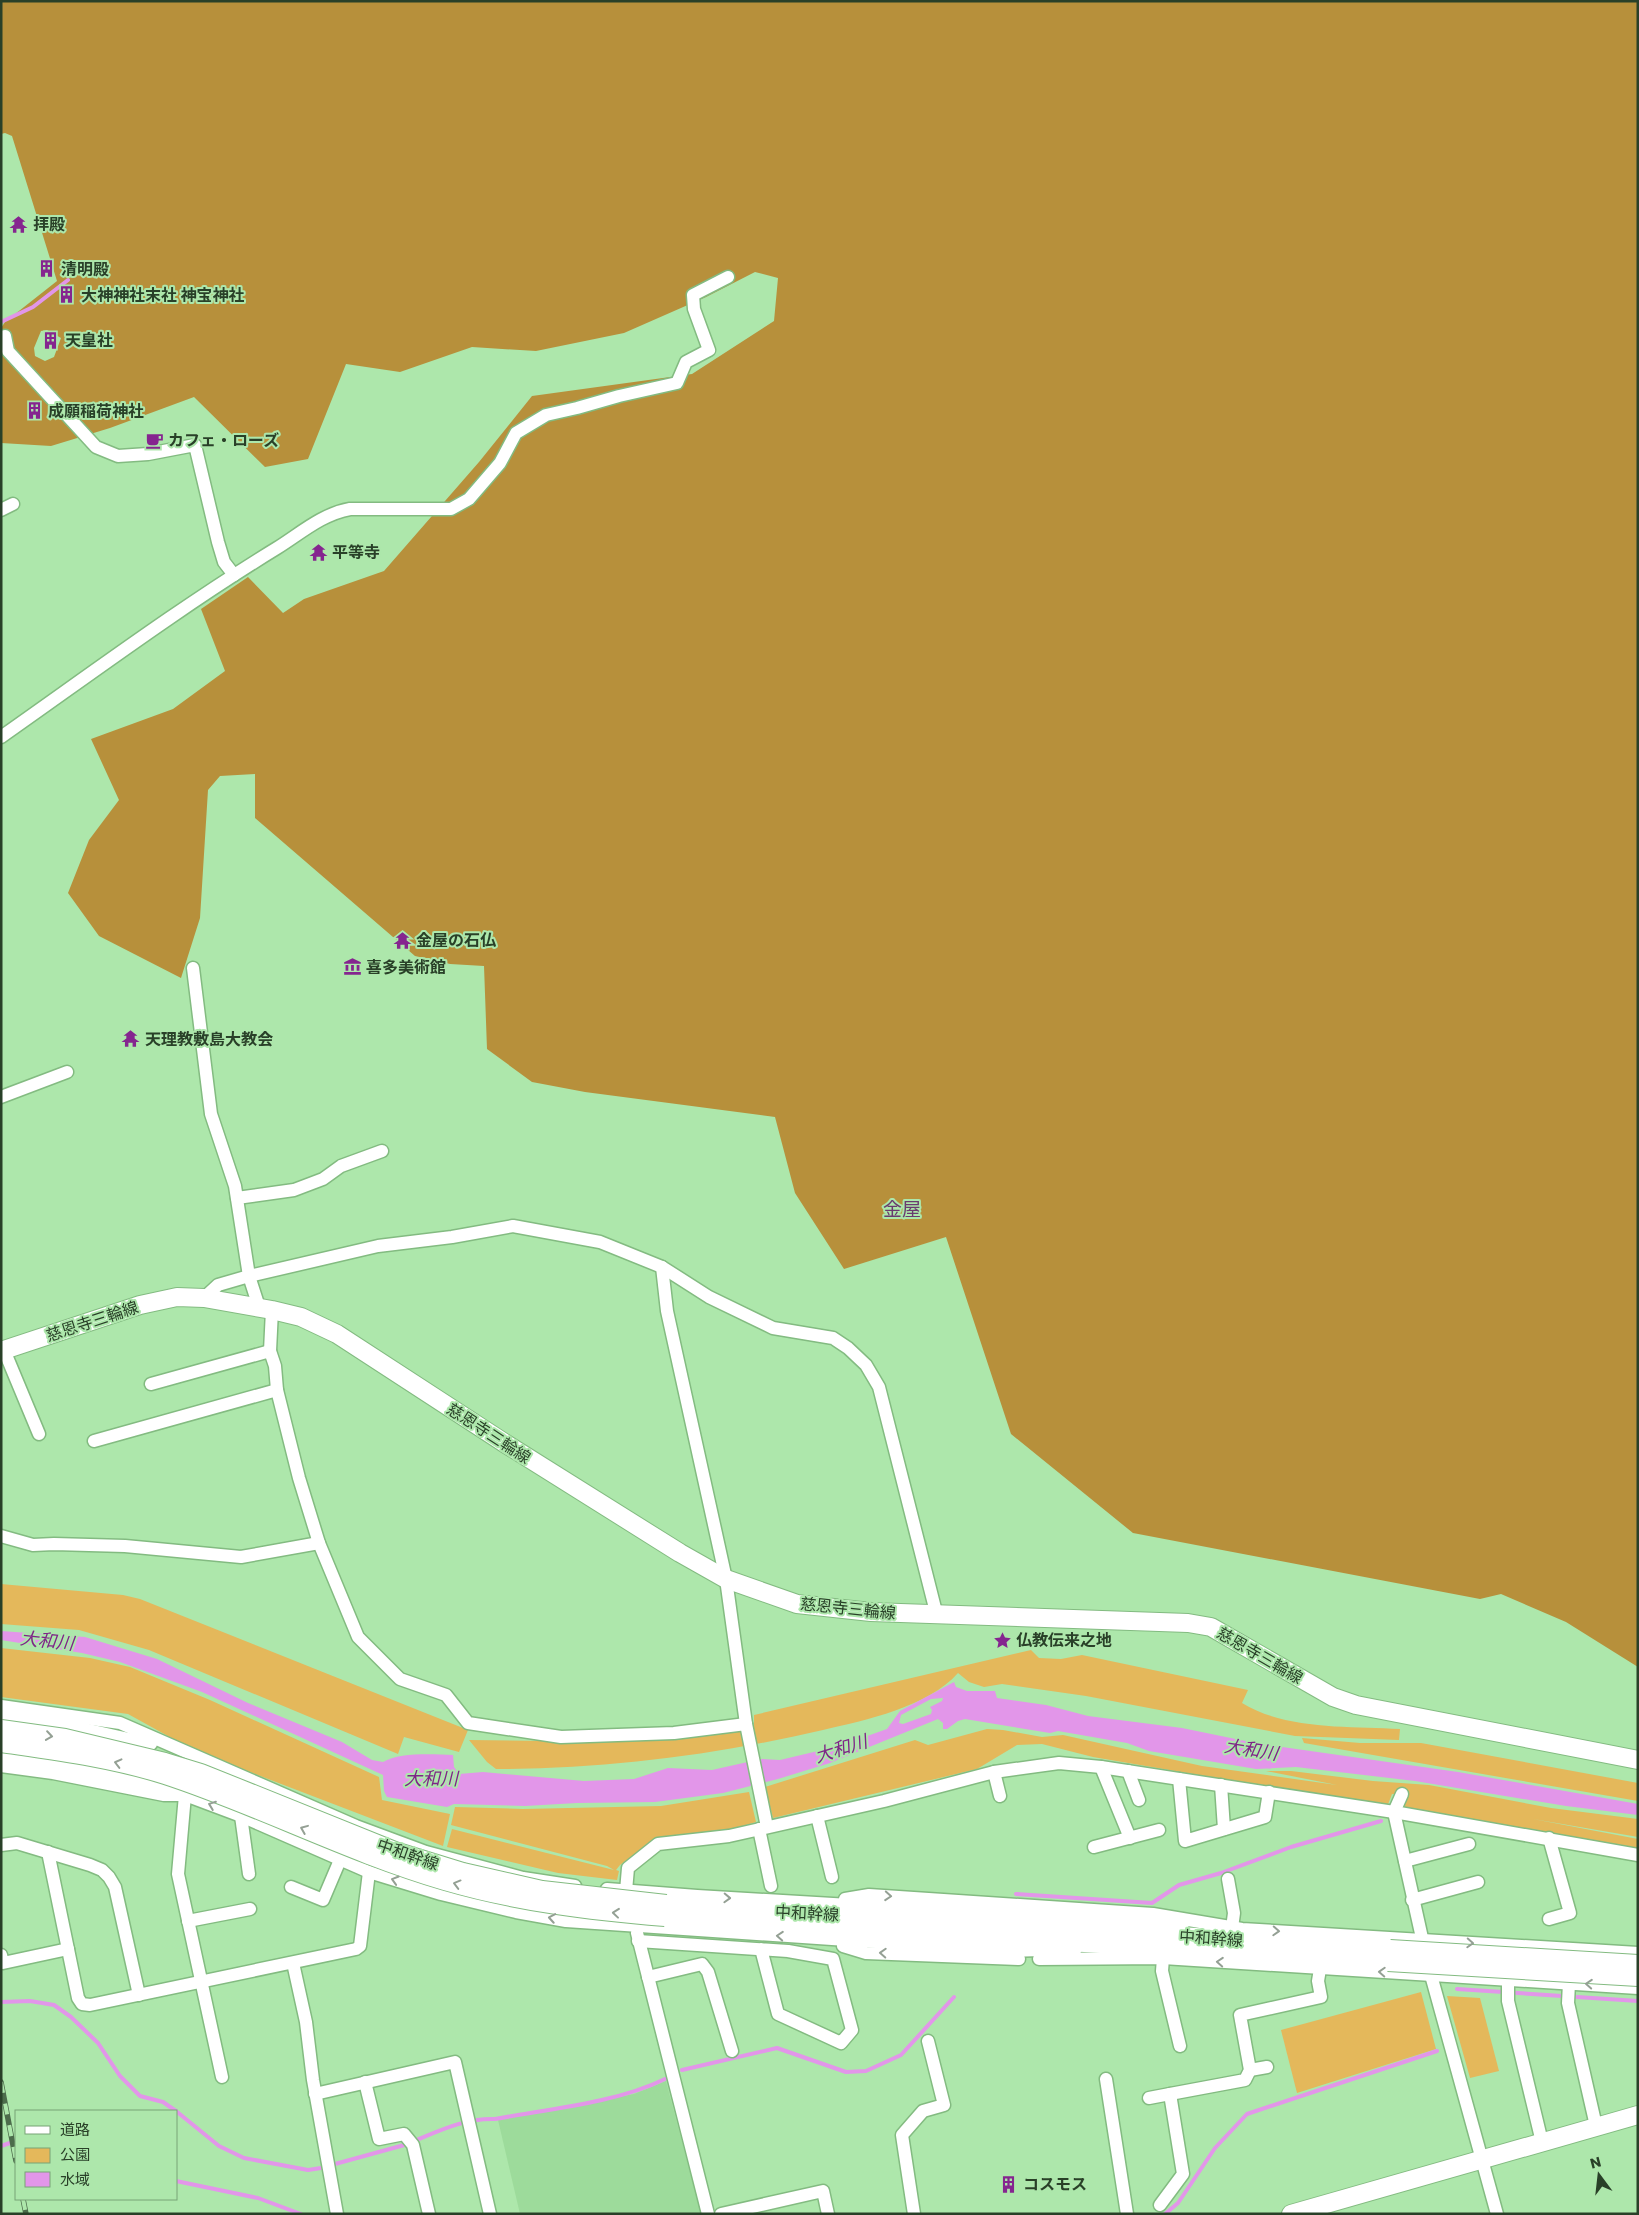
<svg xmlns="http://www.w3.org/2000/svg" width="1639" height="2215" viewBox="0 0 1639 2215" font-family="Poppins,'Noto Sans JP',sans-serif">
	<rect width="100%" height="100%" fill="#ade7ab"/>
	<polygon fill="#9ddb9b" points="666,2081 701,2214 520,2214 498,2120 634,2094"/>
	<g fill="#e4b85b">
		<polygon points="1,1584 123,1595 140,1599 468,1730 459,1752 404,1737 398,1754 149,1650 79,1630 1,1624"/>
		<polygon points="1,1648 90,1658 130,1667 210,1700 379,1777 382,1800 450,1814 443,1846 195,1751 128,1714 1,1697"/>
		<path d="M 1031,1650 L 1039,1658 L 1061,1659 L 1082,1655 L 1248,1690 L 1242,1703 C 1286,1730 1348,1726 1400,1729 L 1399,1740 L 1295,1736 L 1086,1696 L 1002,1684 L 984,1687 L 969,1682 L 958,1673 C 928,1707 866,1720 823,1730 C 716,1755 606,1769 496,1769 L 487,1762 L 469,1740 L 622,1742 L 754,1725 L 754,1715 Z"/>
		<polygon points="987,1729 1003,1730 1042,1737 1063,1735 1202,1766 1337,1785 1266,1771 1291,1771 1373,1781 1429,1785 1551,1808 1638,1819 1638,1837 1533,1819 1638,1839 1638,1852 1395,1808 1402,1795 1392,1794 1387,1807 1093,1757 1042,1744 1017,1745 977,1769 773,1818 765,1787 915,1740 928,1745"/>
		<polygon points="1302,1738 1360,1743 1421,1743 1638,1783 1638,1801 1304,1743"/>
		<polygon points="749,1792 756,1822 736,1828 655,1839 620,1865 616,1870 619,1871 617,1880 558,1873 447,1847 452,1829 614,1870 607,1866 451,1825 455,1807 523,1809 661,1806"/>
		<polygon points="1421,1992 1436,2049 1297,2093 1281,2030"/>
		<polygon points="1447,1996 1480,1998 1499,2071 1470,2078"/>
	</g>
	<path fill="#b7903b" fill-rule="evenodd" d="M 1,1 L 1638,1 L 1638,1667 L 1566,1622 L 1501,1594 L 1480,1599 L 1133,1533 L 1011,1434 L 946,1237 L 844,1269 L 795,1193 L 775,1117 L 585,1092 L 532,1082 L 487,1049 L 484,966 L 450,964 L 415,956 L 255,818 L 255,774 L 220,776 L 208,790 L 200,918 L 181,978 L 99,936 L 68,893 L 89,840 L 119,800 L 91,739 L 173,709 L 225,671 L 201,609 L 248,577 L 283,613 L 304,599 L 384,571 L 479,462 L 532,396 L 692,374 L 774,321 L 778,278 L 755,272 L 706,297 L 624,333 L 536,351 L 472,347 L 400,372 L 346,364 L 308,459 L 265,467 L 194,397 L 110,428 L 51,446 L 1,443 L 1,328 L 5,322 L 57,281 L 12,136 L 5,133 L 1,134 ZM 47,330 L 61,338 L 54,357 L 45,361 L 35,356 L 34,348 L 41,331 Z"/>
	<path fill="#e296e9" fill-rule="evenodd" d="M 1,1631 L 85,1637 L 157,1659 L 248,1703 L 342,1742 L 372,1760 L 383,1762 C 399,1752 433,1754 453,1755 L 454,1767 L 459,1774 L 483,1772 L 584,1781 L 634,1779 L 668,1768 L 712,1770 L 761,1759 L 780,1760 L 839,1746 L 887,1729 L 900,1711 L 954,1682 L 956,1687 L 967,1691 L 995,1691 L 997,1698 L 1046,1705 L 1088,1716 L 1182,1728 L 1255,1743 L 1458,1772 L 1638,1804 L 1638,1815 L 1566,1806 L 1415,1781 L 1296,1767 L 1256,1769 L 1149,1751 L 1127,1743 L 1058,1731 L 1050,1733 L 965,1719 L 958,1721 L 947,1729 L 943,1729 L 943,1723 L 938,1719 L 830,1763 L 778,1779 L 723,1793 L 655,1802 L 577,1803 L 525,1806 L 454,1804 L 447,1807 L 387,1797 L 384,1791 L 383,1775 L 202,1692 L 120,1662 L 82,1653 L 1,1640 ZM 943,1698 L 942,1701 L 930,1707 L 932,1710 L 931,1714 L 903,1724 L 899,1723 L 901,1715 L 931,1699 Z"/>
	<g fill="none" stroke-linecap="round" stroke-linejoin="round">
		<g stroke="#e296e9" stroke-width="4">
			<polyline points="1,322 33,307 68,280"/>
			<polyline points="1016,1894 1152,1903 1179,1885 1221,1873 1291,1847 1381,1821"/>
			<polyline points="1457,1989 1638,2001"/>
			<polyline points="1,2002 30,2001 54,2005 71,2017 98,2043 120,2076 140,2096 163,2102 176,2111"/>
			<polyline points="682,2070 777,2048 846,2072 866,2071 901,2055 954,1997"/>
			<polyline points="176,2111 219,2146 244,2158 308,2170 321,2168"/>
			<path d="M 414,2141 C 441,2130 466,2118 495,2119 C 549,2109 616,2103 665,2079"/>
			<polyline points="1,2146 16,2141"/>
			<polyline points="335,2164 408,2144"/>
			<polyline points="176,2181 258,2198 301,2214"/>
			<polyline points="1165,2214 1178,2203 1215,2148 1247,2114 1437,2051"/>
		</g>
		<defs>
			<g id="street">
				<polyline points="1,337 5,336 8,351 96,447 118,456 148,454 195,445 218,542 224,562 234,575"/>
				<polyline points="1,510 13,504"/>
				<path d="M 1,737 C 92,673 182,606 277,548 C 301,533 322,514 350,509 L 451,509 L 469,499 L 500,463 L 516,433 L 546,415 L 577,408 L 619,396 L 677,383 L 686,362 L 709,350 L 694,309 L 693,295 L 728,277"/>
				<polyline points="193,968 211,1114 235,1186 249,1276 259,1307"/>
				<polyline points="1,1097 67,1072"/>
				<polyline points="237,1198 294,1190 323,1179 341,1166 382,1151"/>
				<polyline points="662,1267 667,1311 726,1579 746,1724 767,1827"/>
				<polyline points="204,1298 218,1285 249,1276 378,1246 452,1237 513,1226 600,1242 662,1267 709,1297 773,1328 833,1338 848,1348 866,1365 879,1387 937,1616"/>
				<polyline points="4,1350 39,1434"/>
				<polyline points="151,1384 270,1351"/>
				<polyline points="94,1441 277,1390"/>
				<polyline points="1,1536 33,1545 54,1544 125,1546 241,1557 319,1543 299,1478 277,1390 275,1366 270,1351 272,1310"/>
				<polyline points="319,1543 358,1637 400,1679 446,1695 468,1723 561,1737 674,1733 746,1724"/>
				<polyline points="1,1706 120,1723 356,1826 426,1852 523,1878 575,1886"/>
				<polyline points="1,1716 62,1724 151,1744"/>
				<polyline points="1,1755 141,1781 185,1795 178,1874 222,2077"/>
				<polyline points="1,1766 53,1773 164,1795 185,1795 241,1816 369,1872 441,1894 516,1912 566,1921 1008,1951 1076,1949"/>
				<polyline points="1101,1767 1130,1838"/>
				<polyline points="1128,1771 1139,1800"/>
				<polyline points="994,1772 1000,1796"/>
				<polyline points="1179,1779 1185,1841 1265,1817 1269,1792"/>
				<polyline points="1221,1785 1224,1829"/>
				<polyline points="1402,1794 1394,1812 1424,1947"/>
				<polyline points="241,1816 249,1874"/>
				<polyline points="817,1816 832,1877"/>
				<polyline points="759,1829 771,1886"/>
				<polyline points="1,1845 17,1843 90,1865 102,1870 109,1877 115,1887 139,1995"/>
				<polyline points="1094,1847 1159,1830"/>
				<polyline points="48,1852 78,1998 82,2004 90,2005 356,1949 360,1946 369,1872"/>
				<polyline points="1405,1861 1469,1844"/>
				<polyline points="1228,1879 1234,1913 1232,1928"/>
				<polyline points="291,1887 323,1900 340,1860"/>
				<polyline points="607,1889 697,1896 1135,1922 1183,1929"/>
				<polyline points="626,1891 628,1868 658,1844 729,1836 884,1801 994,1772 1059,1763 1101,1767 1394,1812 1638,1855"/>
				<polyline points="845,1899 869,1895 1153,1914 1242,1929 1638,1953"/>
				<polyline points="1412,1900 1478,1882"/>
				<polyline points="1549,1919 1570,1913 1549,1838"/>
				<polyline points="188,1921 250,1909"/>
				<polyline points="637,1933 708,2214"/>
				<polyline points="638,1941 788,1951 833,1959 852,2030 841,2043 778,2014 761,1949"/>
				<polyline points="843,1946 866,1953 1019,1959"/>
				<polyline points="1,1955 3,1963 68,1949"/>
				<polyline points="1163,1958 1162,1971 1180,2046"/>
				<polyline points="1039,1959 1163,1958 1638,1988"/>
				<polyline points="293,1963 306,2022 313,2080 337,2214"/>
				<polyline points="1429,1968 1497,2214"/>
				<polyline points="648,1977 702,1964 708,1972 732,2051"/>
				<polyline points="1508,1980 1508,2001 1542,2142"/>
				<polyline points="1569,1983 1568,2003 1596,2126"/>
				<polyline points="1250,2070 1267,2067"/>
				<polyline points="1106,2079 1127,2214"/>
				<polyline points="365,2082 379,2139 404,2134 413,2145 429,2214"/>
				<polyline points="315,2094 455,2062 490,2214"/>
				<polyline points="1149,2098 1170,2094"/>
				<polyline points="1160,2205 1183,2174 1170,2094 1245,2080 1250,2070 1240,2015 1321,1997 1318,1981 1320,1969"/>
				<polyline points="721,2214 823,2191 828,2214"/>
				<polyline points="914,2214 902,2135 923,2111 944,2105 928,2041"/>
			</g>
			<g id="secondary">
				<polyline points="1,1351 140,1305 177,1297 204,1298 272,1310 301,1317 337,1334 506,1444 680,1553 726,1579 797,1604 871,1612 1188,1623 1211,1627 1333,1697 1356,1705 1638,1760"/>
				<polyline points="666,1904 1390,1949"/>
				<polyline points="665,1917 1388,1962"/>
				<polyline points="1291,2214 1638,2115"/>
			</g>
		</defs>
		<use href="#street" stroke="#83bb81" stroke-width="15"/>
		<use href="#secondary" stroke="#83bb81" stroke-width="20"/>
		<use href="#street" stroke="#fff" stroke-width="12"/>
		<use href="#secondary" stroke="#fff" stroke-width="18"/>
		<defs>
			<g id="rail">
				<polyline points="1,2082 16,2161"/>
				<polyline points="23,2199 26,2214"/>
			</g>
		</defs>
		<use href="#rail" stroke="#4c6c4b" stroke-width="5.5"/>
		<use href="#rail" stroke="#ade7ab" stroke-width="4" stroke-dasharray="11" stroke-linecap="butt"/>
		<defs>
			<g id="secondary-bridge">
				<polyline points="1,1729 65,1738 165,1762 201,1773 395,1851 463,1872 542,1890 666,1904"/>
				<path d="M 1,1743 C 56,1751 112,1758 165,1775 C 260,1806 349,1853 445,1881 C 517,1902 590,1911 665,1917"/>
				<polyline points="1390,1949 1638,1964"/>
				<polyline points="1388,1962 1638,1977"/>
			</g>
		</defs>
		<use href="#secondary-bridge" stroke="#83bb81" stroke-width="20" stroke-linecap="butt"/>
		<use href="#secondary-bridge" stroke="#fff" stroke-width="18"/>
	</g>
	<defs><path id="oneway-chevron" d="M-2-3.5L2.5 0L-2 3.5" fill="none" stroke-width="1.6" stroke-linecap="round" stroke-linejoin="round" transform="scale(1.25)"/></defs>
	<g stroke="#94a094">
		<use href="#oneway-chevron" transform="translate(49 1736) rotate(8)"/>
		<use href="#oneway-chevron" transform="translate(118 1763) rotate(-166)"/>
		<use href="#oneway-chevron" transform="translate(212 1805) rotate(-159)"/>
		<use href="#oneway-chevron" transform="translate(304 1829) rotate(-158)"/>
		<use href="#oneway-chevron" transform="translate(395 1880) rotate(-163)"/>
		<use href="#oneway-chevron" transform="translate(457 1884) rotate(-165)"/>
		<use href="#oneway-chevron" transform="translate(888 1896) rotate(4)"/>
		<use href="#oneway-chevron" transform="translate(727 1898) rotate(2)"/>
		<use href="#oneway-chevron" transform="translate(616 1913) rotate(-174)"/>
		<use href="#oneway-chevron" transform="translate(552 1918) rotate(-170)"/>
		<use href="#oneway-chevron" transform="translate(1276 1931) rotate(3)"/>
		<use href="#oneway-chevron" transform="translate(780 1936) rotate(-176)"/>
		<use href="#oneway-chevron" transform="translate(1470 1943) rotate(3)"/>
		<use href="#oneway-chevron" transform="translate(883 1953) rotate(-177)"/>
		<use href="#oneway-chevron" transform="translate(1220 1962) rotate(-176)"/>
		<use href="#oneway-chevron" transform="translate(1382 1972) rotate(-177)"/>
		<use href="#oneway-chevron" transform="translate(1589 1984) rotate(-176)"/>
	</g>
	<defs>
		<symbol id="temple-bare" viewBox="-9 -9 18 18"><path d="M0-6L5-2H3V0L6.5 2.5H4V6H1.5V3h-3V6H-4V2.5H-6.5L-3 0V-2H-5Z" fill="#85258f" stroke="#ade7ab" stroke-width="2.5" paint-order="stroke"/></symbol>
		<symbol id="building-bare" viewBox="-9 -9 18 18"><path d="M-4-6H4V6H1V3H-1V6H-4ZM-2.5-4.3h1.7v1.8h-1.7ZM.8-4.3h1.7v1.8H.8ZM-2.5-1h1.7V.8h-1.7ZM.8-1h1.7V.8H.8Z" fill="#85258f" stroke="#ade7ab" stroke-width="2.5" paint-order="stroke"/></symbol>
		<symbol id="cafe-bare" viewBox="-9 -9 18 18"><path d="M-5.5-4.5H6V0H3Q3 3.5 0 3.5H-2.5Q-5.5 3.5-5.5 0ZM3-3.2v2h1.7v-2ZM-6 4.5H4V6H-6Z" fill="#85258f" stroke="#ade7ab" stroke-width="2.5" paint-order="stroke"/></symbol>
		<symbol id="museum-bare" viewBox="-9 -9 18 18"><path d="M0-6L6-3V-2H-6V-3ZM-5-1h2V3h-2ZM-1-1h2V3h-2ZM3-1h2V3H3ZM-6 4H6V6H-6Z" fill="#85258f" stroke="#ade7ab" stroke-width="2.5" paint-order="stroke"/></symbol>
		<symbol id="sight-bare" viewBox="-9 -9 18 18"><path d="M0-6L1.8-2.2L6-1.7L2.9 1.2L3.7 5.4L0 3.3L-3.7 5.4L-2.9 1.2L-6-1.7L-1.8-2.2Z" fill="#85258f" stroke="#ade7ab" stroke-width="2.5" paint-order="stroke"/></symbol>
	</defs>
	<g fill-rule="evenodd">
		<use href="#temple-bare" x="6" y="212" width="25" height="25"/>
		<use href="#building-bare" x="34" y="256" width="25" height="25"/>
		<use href="#building-bare" x="54" y="282" width="25" height="25"/>
		<use href="#building-bare" x="38" y="328" width="25" height="25"/>
		<use href="#building-bare" x="22" y="398" width="25" height="25"/>
		<use href="#cafe-bare" x="142" y="428" width="25" height="25"/>
		<use href="#temple-bare" x="306" y="540" width="25" height="25"/>
		<use href="#temple-bare" x="390" y="928" width="25" height="25"/>
		<use href="#museum-bare" x="340" y="954" width="25" height="25"/>
		<use href="#temple-bare" x="118" y="1026" width="25" height="25"/>
		<use href="#sight-bare" x="990" y="1628" width="25" height="25"/>
		<use href="#building-bare" x="996" y="2172" width="25" height="25"/>
	</g>
	<g text-anchor="middle" stroke-width="4" stroke-linejoin="round" paint-order="stroke">
		<g font-size="16" font-weight="bold" fill="#294028" stroke="#ade7ab" text-anchor="start">
			<text x="33" y="230">拝殿</text>
			<text x="61" y="275">清明殿</text>
			<text x="81" y="301">大神神社末社 神宝神社</text>
			<text x="65" y="346">天皇社</text>
			<text x="48" y="417">成願稲荷神社</text>
			<text x="168" y="446">カフェ・ローズ</text>
			<text x="332" y="558">平等寺</text>
			<text x="416" y="946">金屋の石仏</text>
			<text x="366" y="973">喜多美術館</text>
			<text x="145" y="1045">天理教敷島大教会</text>
			<text x="1016" y="1646">仏教伝来之地</text>
			<text x="1023" y="2190">コスモス</text>
		</g>
		<g font-size="16" fill="#294028" stroke="#ade7ab">
			<text transform="translate(92 1321) rotate(-18)" y="6">慈恩寺三輪線</text>
			<text transform="translate(489 1433) rotate(33)" y="6">慈恩寺三輪線</text>
			<text transform="translate(848 1608) rotate(6)" y="6">慈恩寺三輪線</text>
			<text transform="translate(1260 1655) rotate(30)" y="6">慈恩寺三輪線</text>
			<text transform="translate(408 1854) rotate(19)" y="6">中和幹線</text>
			<text transform="translate(807 1913) rotate(3)" y="6">中和幹線</text>
			<text transform="translate(1211 1938) rotate(4)" y="6">中和幹線</text>
		</g>
		<g font-size="18" font-style="italic" fill="#7e2587" stroke="#ade7ab">
			<text transform="translate(47 1641) rotate(6)" y="6">大和川</text>
			<text transform="translate(841 1749) rotate(-17)" y="6">大和川</text>
			<text transform="translate(1251 1750) rotate(9)" y="6">大和川</text>
			<text x="431" y="1785">大和川</text>
		</g>
		<g font-size="19" fill="#6a3b6f" stroke="#ade7ab">
			<text x="902" y="1216">金屋</text>
		</g>
	</g>
	<rect width="1639" height="2215" fill="none" stroke="#294028" stroke-width="5"/>
	<rect x="15" y="2110" width="162" height="90" fill="#ade7ab" stroke="#78a477"/>
	<rect x="25" y="2126" width="25" height="8" fill="#ffffff" stroke="#78a477"/>
	<text x="60" y="2135" font-size="15" fill="#294028">道路</text>
	<rect x="25" y="2148" width="25" height="15" fill="#e4b85b" stroke="#78a477"/>
	<text x="60" y="2160" font-size="15" fill="#294028">公園</text>
	<rect x="25" y="2172" width="25" height="15" fill="#e296e9" stroke="#78a477"/>
	<text x="60" y="2185" font-size="15" fill="#294028">水域</text>
	<g transform="translate(1599 2175) rotate(345)" stroke="#ade7ab" stroke-width="4" paint-order="stroke">
	<path d="M0-4L9 19L0 12L-9 19Z" fill="#294028"/>
	<text y="-8" font-size="14" font-weight="bold" text-anchor="middle" fill="#294028">N</text>
	</g>
</svg>
